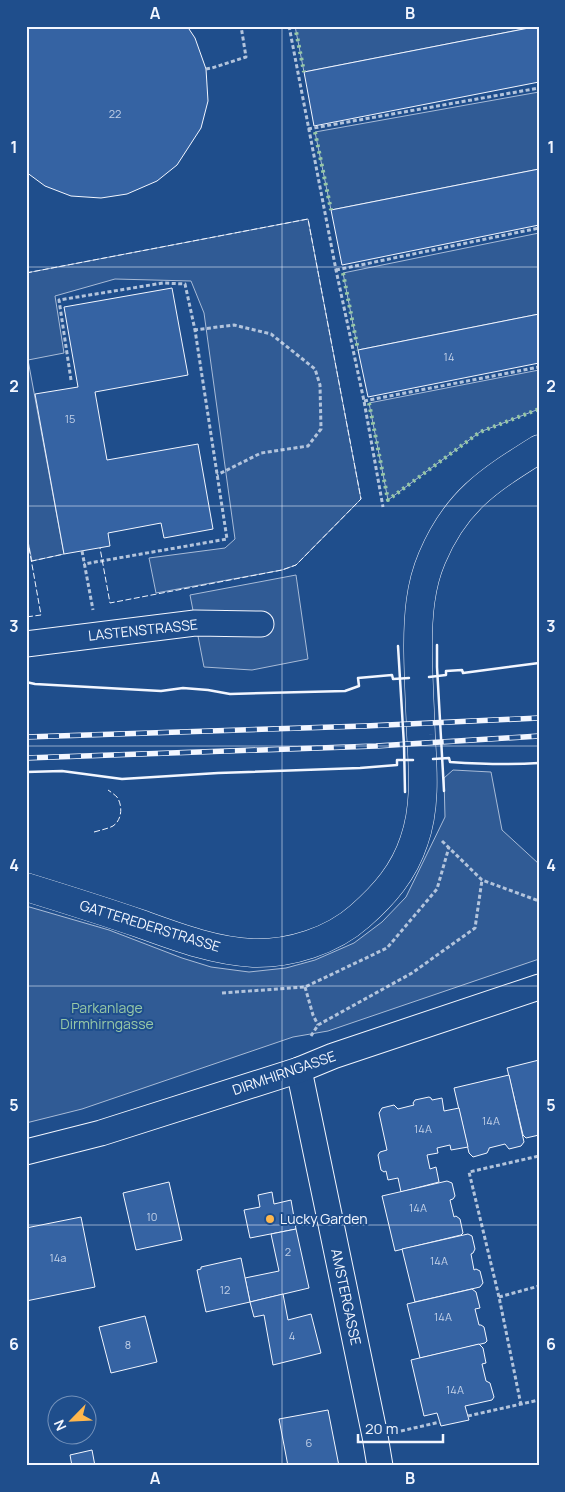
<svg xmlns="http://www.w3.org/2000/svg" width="565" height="1492" viewBox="0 0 565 1492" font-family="Manrope,sans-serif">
	<rect width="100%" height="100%" fill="#1f4e8c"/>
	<g fill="#305b95" stroke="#a8bbd7">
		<polygon points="295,26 539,26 304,72"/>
		<polygon points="539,92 539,169 331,210 315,132"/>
		<polygon points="308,219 361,499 296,565 282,570 156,593 149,558 225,548 235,539 204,313 191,281 115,279 55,296 64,353 28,360 64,554 32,561 26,531 26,273"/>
		<polygon points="539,233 539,314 358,350 343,273"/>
		<polygon points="539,370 539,409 480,432 388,500 369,403"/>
		<polygon points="296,575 308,659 252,670 204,667 190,595"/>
		<polygon points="453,770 491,772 502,830 539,864 539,959 328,1031 293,1037 82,1109 26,1123 26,906 109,930 182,958 211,967 249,972 286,968 315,960 354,943 382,922 406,897 445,817 444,778"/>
	</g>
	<g fill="#3563a3" stroke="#f2f6ff">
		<polygon points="26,26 187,26 195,38 206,69 208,101 201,128 177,165 157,181 127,194 101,198 71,196 45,186 26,172"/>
		<polygon points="539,26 539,82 314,126 304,72"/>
		<polygon points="539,169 539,225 342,265 331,210"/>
		<polygon points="172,288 188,375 95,392 107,460 198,444 213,529 164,538 161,523 108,533 110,546 64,554 35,394 78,387 64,307"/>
		<polygon points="539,314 539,363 368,397 358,350"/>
		<polygon points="539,1060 539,1135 526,1138 523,1135 507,1068"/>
		<polygon points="509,1075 524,1142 521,1146 509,1149 505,1144 489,1148 489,1149 487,1153 473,1157 469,1153 454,1088"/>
		<polygon points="429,1097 431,1098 432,1100 442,1098 444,1111 459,1108 468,1147 451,1150 450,1145 437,1148 438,1153 427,1155 430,1169 436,1167 439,1182 401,1192 398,1178 388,1180 386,1171 384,1172 381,1170 378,1155 380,1152 387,1150 379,1113 382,1108 394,1105 398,1109 414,1105 413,1103 415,1100"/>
		<polygon points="447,1181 452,1183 455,1196 453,1199 450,1200 454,1217 456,1216 460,1219 463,1233 461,1235 395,1251 382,1196"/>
		<polygon points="169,1182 182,1240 136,1250 123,1193"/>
		<polygon points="272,1192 274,1204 291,1200 296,1229 250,1238 244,1210 260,1207 258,1195"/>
		<polygon points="81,1217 95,1287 26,1301 26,1228"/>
		<polygon points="296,1229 309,1288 250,1302 245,1278 279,1271 271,1234"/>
		<polygon points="468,1234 472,1236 475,1249 473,1253 471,1254 474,1270 476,1269 480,1271 483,1283 480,1287 415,1302 402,1249"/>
		<polygon points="241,1258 250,1302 206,1312 197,1270 201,1269 201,1267"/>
		<polygon points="472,1289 476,1292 480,1308 475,1309 479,1325 481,1325 484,1327 487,1341 485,1343 420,1358 407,1304"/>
		<polygon points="283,1294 288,1320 311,1314 321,1353 273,1365 264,1315 254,1317 250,1302"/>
		<polygon points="145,1316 157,1362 111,1373 99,1327"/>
		<polygon points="479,1344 483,1348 486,1363 482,1364 486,1381 490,1383 494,1397 492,1400 465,1406 469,1420 441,1426 437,1413 424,1416 411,1360"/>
		<polygon points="328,1410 339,1466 288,1466 279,1419"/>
		<polygon points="92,1450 95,1466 104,1464 105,1466 72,1466 70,1455"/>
	</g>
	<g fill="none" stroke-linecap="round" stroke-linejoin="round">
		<defs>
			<g id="street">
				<polyline points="26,644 195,623 261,624"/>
				<polyline points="299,1070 375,1436 380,1466"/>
				<polyline points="26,1152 101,1133 299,1070 333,1056 539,987"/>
			</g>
			<path id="secondary" d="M 26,887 C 65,899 103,911 141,924 C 177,937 214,951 253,953 C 290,954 332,941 360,916 C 384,895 404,872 414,841 C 426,807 423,770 421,735 C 420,705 418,675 418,646 C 418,616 420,586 432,558 C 456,501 488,481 539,449"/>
		</defs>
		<use href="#street" stroke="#f2f6ff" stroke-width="27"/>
		<use href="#secondary" stroke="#f2f6ff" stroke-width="29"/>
		<g stroke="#b3c4dc" stroke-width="3" stroke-dasharray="4 2.5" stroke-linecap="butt">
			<polyline points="289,26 336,270 364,401 383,507"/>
			<polyline points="206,69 212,68 246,57 241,26"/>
			<polyline points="308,129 539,88"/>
			<polyline points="336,270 539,228"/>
			<polyline points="194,330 234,325 271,334 315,369 320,385 321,429 308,446 261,453 217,475"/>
			<polyline points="71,380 59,300 163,283 185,284 195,330 227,539 84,564"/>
			<polyline points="364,401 539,367"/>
			<polyline points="82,551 93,610"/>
			<polyline points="442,841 482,880 539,901"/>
			<polyline points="305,987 313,1015 318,1025"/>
			<polyline points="222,993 305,987 387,948 437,889 449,847"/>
			<polyline points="311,1036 318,1025 412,973 475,928 482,880"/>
			<polyline points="499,1297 539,1286"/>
			<polyline points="521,1405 499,1297 469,1172 539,1156"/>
			<polyline points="468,1416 539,1400"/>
			<polyline points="401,1431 440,1422"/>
		</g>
		<use href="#street" stroke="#1f4e8c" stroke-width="25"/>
		<use href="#secondary" stroke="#1f4e8c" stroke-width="28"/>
		<defs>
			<g id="rail">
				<polyline points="26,737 365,726 539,718"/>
				<polyline points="26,758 376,746 539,736"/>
			</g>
		</defs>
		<use href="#rail" stroke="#f2f6ff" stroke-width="5.5"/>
		<use href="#rail" stroke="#1f4e8c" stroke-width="4" stroke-dasharray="11" stroke-linecap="butt"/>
		<g stroke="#97c8a6" stroke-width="4" stroke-dasharray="2.5 4" stroke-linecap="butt">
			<polyline points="295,26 304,72"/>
			<polyline points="315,132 331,210"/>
			<polyline points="343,273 358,350"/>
			<polyline points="369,403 388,500 480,432 539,409"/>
		</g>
		<g stroke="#f2f6ff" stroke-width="1" stroke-dasharray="6 2.5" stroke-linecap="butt">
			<polyline points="26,273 308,219 361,499 296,565 282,570 110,603 100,548"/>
			<polyline points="26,531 41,615 26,617"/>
			<polyline points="31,560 32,561 64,554"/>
			<path d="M 94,832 C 101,830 107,829 113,826 C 122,820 123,806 117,797 C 115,795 111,792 108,790"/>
		</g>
		<g stroke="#f2f6ff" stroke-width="2.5">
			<polyline points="437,645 437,667 444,791"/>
			<polyline points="398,646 404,745 405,792"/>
			<polyline points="429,677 446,675 446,671 462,670 463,673 539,663"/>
			<polyline points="26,682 35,684 161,691 183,688 208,690 230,694 345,691 359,686 358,678 392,675 393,679 409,678"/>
			<path d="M 433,759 L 449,758 L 450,762 C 480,764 509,765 539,763"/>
			<polyline points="26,772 62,771 122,779 218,773 360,768 397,765 397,760 413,760"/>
		</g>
	</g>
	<path fill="none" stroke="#f2f6ff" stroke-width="1" stroke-opacity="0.55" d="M 282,26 L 282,1466M 26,267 L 539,267M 26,506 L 539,506M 26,746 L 539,746M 26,986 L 539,986M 26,1225 L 539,1225"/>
	<circle fill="#ffb74d" stroke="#1f4e8c" stroke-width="2" cx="270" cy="1219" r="5"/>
	<g text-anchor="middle" stroke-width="4" stroke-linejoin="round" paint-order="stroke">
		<g font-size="11" fill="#c3d1e8">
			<text x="115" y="118">22</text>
			<text x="449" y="361">14</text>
			<text x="70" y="423">15</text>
			<text x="491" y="1125">14A</text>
			<text x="423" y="1133">14A</text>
			<text x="418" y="1212">14A</text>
			<text x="152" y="1221">10</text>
			<text x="288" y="1256">2</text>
			<text x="58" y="1262">14a</text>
			<text x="439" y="1265">14A</text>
			<text x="225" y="1294">12</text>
			<text x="443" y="1321">14A</text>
			<text x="292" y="1340">4</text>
			<text x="128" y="1349">8</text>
			<text x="455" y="1394">14A</text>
			<text x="309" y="1447">6</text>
		</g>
		<g font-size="14" fill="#f2f6ff" stroke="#1f4e8c">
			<text transform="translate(143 630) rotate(-6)" y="5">LASTENSTRASSE</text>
			<text transform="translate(150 926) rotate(17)" y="5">GATTEREDERSTRASSE</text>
			<text transform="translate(284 1073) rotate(-19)" y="5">DIRMHIRNGASSE</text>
			<text transform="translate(346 1297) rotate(78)" y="5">AMSTERGASSE</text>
		</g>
		<g font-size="14" fill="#97c8a6" stroke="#1f4e8c">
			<text x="107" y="1013">Parkanlage<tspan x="107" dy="16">Dirmhirngasse</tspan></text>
		</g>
		<g font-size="14" fill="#f2f6ff" stroke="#1f4e8c" text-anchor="start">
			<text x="280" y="1224">Lucky Garden</text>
		</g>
	</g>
	<rect width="565" height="1492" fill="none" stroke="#1f4e8c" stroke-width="55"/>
	<g transform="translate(72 1420) rotate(246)"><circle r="24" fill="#1f4e8c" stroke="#7391ba"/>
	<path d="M0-4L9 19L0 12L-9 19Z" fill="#ffb74d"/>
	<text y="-8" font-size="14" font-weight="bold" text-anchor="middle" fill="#f2f6ff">N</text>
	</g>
	<path d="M358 1434v8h85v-8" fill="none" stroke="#f2f6ff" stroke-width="2.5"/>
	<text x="365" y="1434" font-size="15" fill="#f2f6ff" stroke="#1f4e8c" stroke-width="4" paint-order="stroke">20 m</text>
	<rect x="28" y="28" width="510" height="1436" fill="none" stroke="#f2f6ff" stroke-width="2"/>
	<g font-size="16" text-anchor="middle" font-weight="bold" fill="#f2f6ff">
		<text x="155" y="19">A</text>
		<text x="410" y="19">B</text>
		<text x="14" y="153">1</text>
		<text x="551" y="153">1</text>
		<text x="14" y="392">2</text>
		<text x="551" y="392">2</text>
		<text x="14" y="632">3</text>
		<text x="551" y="632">3</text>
		<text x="14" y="871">4</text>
		<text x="551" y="871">4</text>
		<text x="14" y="1111">5</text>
		<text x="551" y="1111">5</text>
		<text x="14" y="1350">6</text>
		<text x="551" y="1350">6</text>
		<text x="155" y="1484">A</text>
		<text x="410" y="1484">B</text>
	</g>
</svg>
